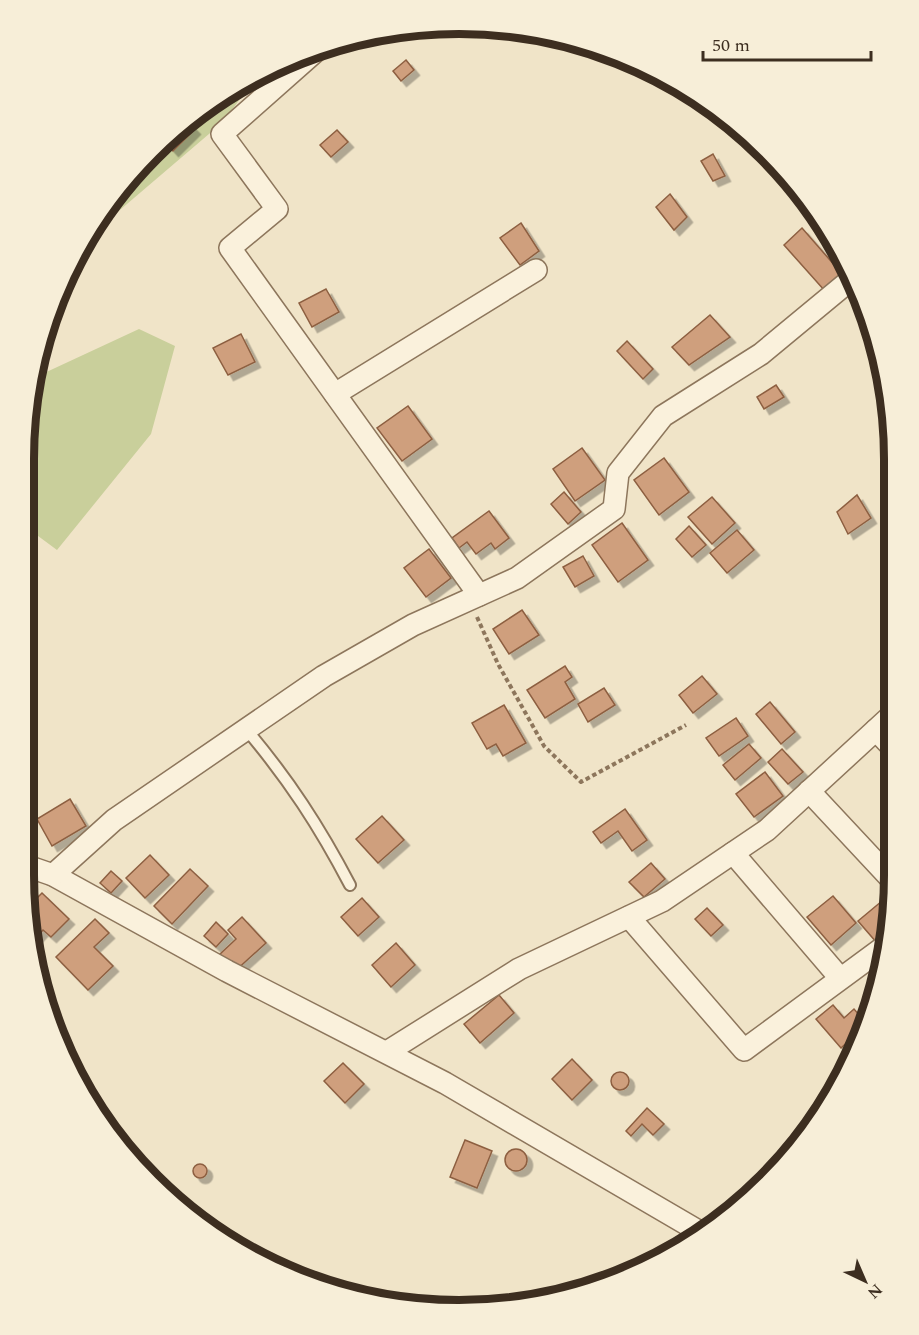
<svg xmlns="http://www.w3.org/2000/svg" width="919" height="1335" viewBox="0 0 919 1335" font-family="Spectral,serif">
	<defs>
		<filter id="shadow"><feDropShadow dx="5.5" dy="5.5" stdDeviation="0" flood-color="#0004"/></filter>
	</defs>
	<rect width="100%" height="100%" fill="#f0e4c8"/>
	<polygon fill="#c9cf9b" points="257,76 223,122 93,233 40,375 139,329 175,346 151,434 57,550 30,530 32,375 82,242 152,151 218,97"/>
	<g fill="#cf9f7d" stroke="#8d5f41" stroke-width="1.5" filter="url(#shadow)">
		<polygon points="406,60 414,70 401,81 393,71"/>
		<polygon points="188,122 195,129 173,151 164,141"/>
		<polygon points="337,130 348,142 331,157 320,145"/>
		<polygon points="713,154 725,176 713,181 701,161"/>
		<polygon points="670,194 687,217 674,230 656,207"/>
		<polygon points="521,223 539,251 520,265 500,238"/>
		<polygon points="802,228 843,275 825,291 784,245"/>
		<polygon points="326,289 339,312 312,327 299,303"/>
		<polygon points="710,315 730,337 689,365 672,347"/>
		<polygon points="870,327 881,357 863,334"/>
		<polygon points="241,334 255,362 228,375 213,348"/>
		<polygon points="627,341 653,369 643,379 617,351"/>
		<polygon points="776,385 784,397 764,409 757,397"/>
		<polygon points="408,406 432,439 402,461 377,428"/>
		<polygon points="582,448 605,480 575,501 553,469"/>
		<polygon points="664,458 689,492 659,515 634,480"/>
		<polygon points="564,492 581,512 568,524 551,504"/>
		<polygon points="857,495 871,518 848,534 837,512"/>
		<polygon points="712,497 735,523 712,544 688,517"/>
		<polygon points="489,511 509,538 495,549 491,543 476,554 467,542 459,548 452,538"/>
		<polygon points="622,523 648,560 618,582 592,545"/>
		<polygon points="689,526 706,545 692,557 676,539"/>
		<polygon points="737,530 754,550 727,573 710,553"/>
		<polygon points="429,549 451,578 426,597 404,568"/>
		<polygon points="583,556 594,576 575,587 563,567"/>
		<polygon points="522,610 539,635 509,654 493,629"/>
		<polygon points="565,666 572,677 565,682 575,699 545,718 527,690"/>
		<polygon points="702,676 717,694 693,713 679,695"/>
		<polygon points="604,688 615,705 588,722 578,704"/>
		<polygon points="770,702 795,732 781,744 756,714"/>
		<polygon points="504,705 526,743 503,756 496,744 487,749 472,723"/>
		<polygon points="736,718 748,736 719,756 706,738"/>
		<polygon points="749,744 761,758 735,780 723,765"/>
		<polygon points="782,749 803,772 788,784 768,762"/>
		<polygon points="765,772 783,796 754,817 736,794"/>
		<polygon points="70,799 86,826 52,846 37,819"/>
		<polygon points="625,809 647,840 632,851 618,831 601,843 593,832"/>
		<polygon points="382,816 404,840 378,863 356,839"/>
		<polygon points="150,855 169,875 145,898 126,878"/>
		<polygon points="651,863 665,879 644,897 629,882"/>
		<polygon points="190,869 208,886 172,924 154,906"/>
		<polygon points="111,871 122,881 111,893 100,883"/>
		<polygon points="42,893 69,919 51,937 43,930 33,941 28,907"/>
		<polygon points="833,896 856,923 831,945 807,917"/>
		<polygon points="888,896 893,901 889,933 877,943 858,921"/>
		<polygon points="362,898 379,917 358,936 341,917"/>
		<polygon points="707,908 723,925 711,936 695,919"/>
		<polygon points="242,917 266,943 234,972 219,955 236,939 228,930"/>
		<polygon points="95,919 109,933 94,947 113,966 88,990 56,957"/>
		<polygon points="216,922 228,934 216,947 204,936"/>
		<polygon points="396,943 415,965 391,987 372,965"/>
		<polygon points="499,995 514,1013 480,1043 464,1024"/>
		<polygon points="833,1005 844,1018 854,1009 867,1024 841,1048 816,1019"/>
		<polygon points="862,1042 852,1061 847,1056"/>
		<polygon points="572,1059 592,1080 572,1100 552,1079"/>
		<polygon points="343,1063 364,1084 345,1103 324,1081"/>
		<circle cx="620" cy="1081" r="9"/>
		<polygon points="647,1108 664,1124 653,1135 642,1124 631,1136 626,1131"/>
		<polygon points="465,1140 492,1151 477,1188 450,1177"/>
		<circle cx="516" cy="1160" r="11"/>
		<circle cx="200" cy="1171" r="7"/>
	</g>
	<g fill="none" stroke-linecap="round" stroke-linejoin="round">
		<defs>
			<path id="lane" d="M 246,729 C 289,780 319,826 350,885"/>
			<g id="street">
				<polyline points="317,50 222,134 277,209 230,248 479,595"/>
				<polyline points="335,394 536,270"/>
				<polyline points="876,730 893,748"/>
				<polyline points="809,791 894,882"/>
				<polyline points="733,853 840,978"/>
				<polyline points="24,865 53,875 227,971 445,1083 700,1232"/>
				<polyline points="53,875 114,820 324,676 413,625 517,578 614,509 618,473 663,416 761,354 854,277"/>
				<polyline points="629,917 744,1050 888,944"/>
				<polyline points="387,1052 519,969 662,901 767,830 892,715"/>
			</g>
		</defs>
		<use href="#lane" stroke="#8d765c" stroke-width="14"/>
		<use href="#street" stroke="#8d765c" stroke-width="24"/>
		<polyline stroke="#8d765c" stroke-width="4" stroke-dasharray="4.5 3" stroke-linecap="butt" points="477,617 498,664 544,746 581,782 686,725"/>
		<use href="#lane" stroke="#faf1dc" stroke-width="10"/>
		<use href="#street" stroke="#faf1dc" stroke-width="21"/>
	</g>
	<path d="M0 0H919V1335H0ZM459 34H459A425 425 0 0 1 884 459V875A425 425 0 0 1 459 1300H459A425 425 0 0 1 34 875V459A425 425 0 0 1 459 34Z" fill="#f7eed8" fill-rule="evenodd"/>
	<path fill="none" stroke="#3d2e20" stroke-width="8" d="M459 34H459A425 425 0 0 1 884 459V875A425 425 0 0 1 459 1300H459A425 425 0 0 1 34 875V459A425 425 0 0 1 459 34Z"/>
	<g transform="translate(865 1281) rotate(136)" stroke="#f7eed8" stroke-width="4.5" paint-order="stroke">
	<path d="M0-4.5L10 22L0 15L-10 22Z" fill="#3d2e20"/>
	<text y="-9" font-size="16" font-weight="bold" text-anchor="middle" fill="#3d2e20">N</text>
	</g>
	<path d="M703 51v9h168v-9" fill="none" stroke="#3d2e20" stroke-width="3"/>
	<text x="712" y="51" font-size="18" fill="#3d2e20" stroke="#f7eed8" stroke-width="4.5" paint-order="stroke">50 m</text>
</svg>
